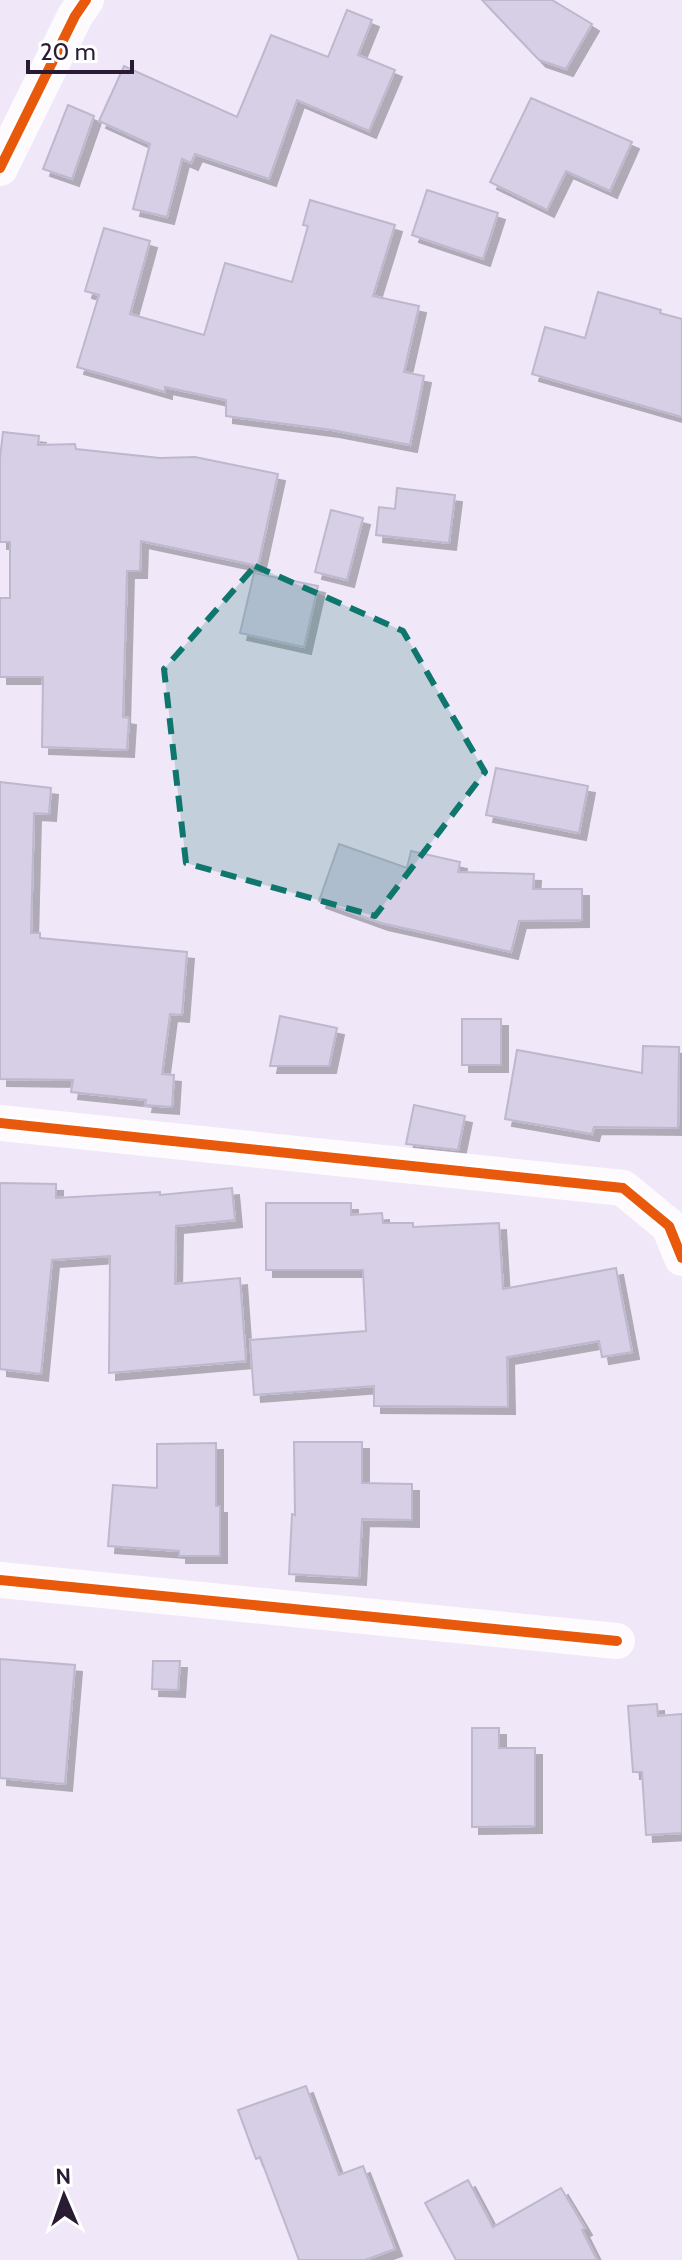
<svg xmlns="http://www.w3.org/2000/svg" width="682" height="2260" viewBox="0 0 682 2260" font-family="Cabin,sans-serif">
	<defs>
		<filter id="shadow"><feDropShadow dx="7" dy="7" stdDeviation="0" flood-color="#0004"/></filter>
	</defs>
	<rect width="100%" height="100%" fill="#f0e7f8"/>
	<g fill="#d6cfe5" stroke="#beb8ce" stroke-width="2" filter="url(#shadow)">
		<polygon points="482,0 552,0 592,24 566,69 539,60"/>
		<polygon points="347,10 372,20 358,55 395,70 369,131 297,100 269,179 195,154 191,163 182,159 167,217 133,209 150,144 99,121 124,66 237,117 271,35 328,57"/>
		<polygon points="531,98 632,142 610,191 566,171 547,210 490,182"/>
		<polygon points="68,105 94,116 72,179 43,169"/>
		<polygon points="427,190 498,213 483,259 412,235"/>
		<polygon points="310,200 395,225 373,296 419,306 404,372 424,376 410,445 332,430 226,416 226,400 165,387 165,392 77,367 99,295 85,291 104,228 150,241 130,314 204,335 225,263 292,282 308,226 303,225"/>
		<polygon points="598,292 661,310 660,313 682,319 682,417 532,374 545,327 585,338"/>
		<polygon points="3,432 39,436 38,445 75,444 76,449 160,458 195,457 278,474 258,566 141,541 140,571 127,571 123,717 129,718 127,750 42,747 43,677 0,677 0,598 10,598 10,542 0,542 0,458"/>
		<polygon points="397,488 455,495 449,543 376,535 379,507 395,509"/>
		<polygon points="331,510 363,518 347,580 315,572"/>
		<polygon points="254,573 318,586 304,647 240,633"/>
		<polygon points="496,768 588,786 579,833 486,815"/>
		<polygon points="0,782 51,788 49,814 34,813 31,933 40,933 40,938 187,952 182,1015 170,1014 162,1074 174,1075 172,1107 145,1105 146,1100 71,1092 73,1080 0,1079"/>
		<polygon points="339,844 407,868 411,851 460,862 458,872 534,874 533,889 582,889 582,920 519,921 511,952 381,923 319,901"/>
		<polygon points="280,1016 337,1028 329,1066 270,1066"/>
		<rect x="462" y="1019" width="39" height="46"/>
		<polygon points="643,1046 679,1047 678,1128 594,1127 592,1134 505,1119 517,1050 642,1073"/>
		<polygon points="414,1105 465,1116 458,1150 406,1144"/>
		<polygon points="0,1183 56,1184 56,1198 160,1192 160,1195 232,1188 235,1220 176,1226 175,1284 240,1278 246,1361 109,1373 110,1256 52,1260 41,1374 0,1369"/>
		<polygon points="266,1203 351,1203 351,1215 382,1213 383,1223 413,1223 413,1227 499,1223 503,1289 616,1268 632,1352 602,1357 599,1341 507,1357 508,1407 374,1406 374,1386 254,1395 250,1340 366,1331 363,1270 266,1270"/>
		<polygon points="294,1442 362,1442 362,1483 412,1484 412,1520 362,1519 359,1578 289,1574 292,1514 295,1515"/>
		<polygon points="216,1443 216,1506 220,1506 220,1556 179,1556 179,1551 108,1546 113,1485 157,1488 157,1444"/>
		<polygon points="0,1659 75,1665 65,1784 0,1778"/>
		<polygon points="153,1661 180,1661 178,1690 152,1689"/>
		<polygon points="657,1704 658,1716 682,1714 682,1833 646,1835 642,1772 633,1772 628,1706"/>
		<polygon points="472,1728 499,1728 499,1748 535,1748 535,1826 472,1827"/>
		<polygon points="306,2086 339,2175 363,2166 395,2249 365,2260 299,2260 260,2157 256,2159 238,2110"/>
		<polygon points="468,2180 493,2227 561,2188 585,2228 582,2230 597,2260 456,2260 425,2203"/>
	</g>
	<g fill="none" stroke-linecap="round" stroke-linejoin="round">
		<g stroke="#fdfbfe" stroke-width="36">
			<polyline points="0,168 75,16 86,0"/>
			<polyline points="0,1123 623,1188 669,1226 682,1258"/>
			<polyline points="0,1580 617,1641"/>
		</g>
		<defs>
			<g id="cycleway">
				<polyline points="0,168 75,16 86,0"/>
				<polyline points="0,1123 623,1188 669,1226 682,1258"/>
				<polyline points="0,1580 617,1641"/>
			</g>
		</defs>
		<use href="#cycleway" stroke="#fff" stroke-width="15"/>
		<use href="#cycleway" stroke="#e8590c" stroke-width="10"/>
	</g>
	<path fill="#0f766e" fill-opacity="0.2" stroke="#0f766e" stroke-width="6" stroke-dasharray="16 10" stroke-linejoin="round" d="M 255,566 L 403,631 L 485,772 L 375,916 L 186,863 L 164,669 Z"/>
	<g transform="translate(64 2196) rotate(358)" stroke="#ffffff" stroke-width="6" paint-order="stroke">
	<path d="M0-6L14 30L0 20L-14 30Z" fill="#2a1b35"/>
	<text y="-12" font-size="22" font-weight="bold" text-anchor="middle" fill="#2a1b35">N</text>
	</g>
	<path d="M28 60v12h104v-12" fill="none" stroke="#2a1b35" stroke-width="4"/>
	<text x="40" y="60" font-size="24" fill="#2a1b35" stroke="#ffffff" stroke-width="6" paint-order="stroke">20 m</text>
</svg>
